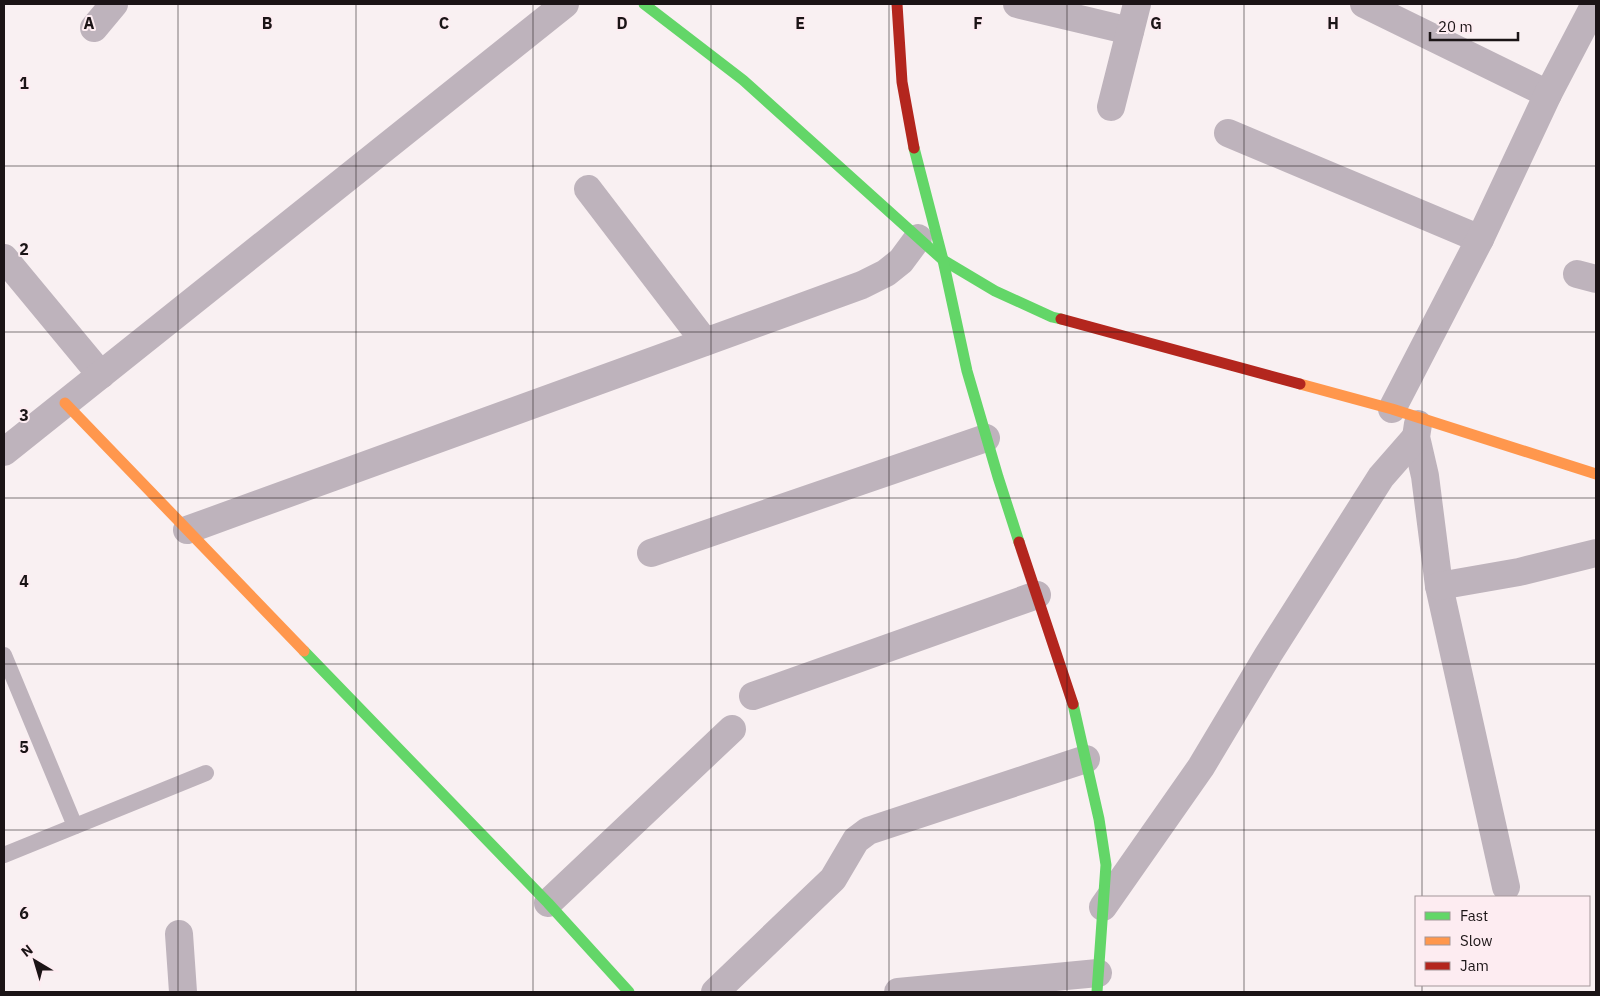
<svg xmlns="http://www.w3.org/2000/svg" width="1600" height="996" viewBox="0 0 1600 996" font-family="'IBM Plex Sans',sans-serif">
	<rect width="100%" height="100%" fill="#f9f0f2"/>
	<g fill="none" stroke-linecap="round" stroke-linejoin="round">
		<g stroke="#beb3bc" stroke-width="16">
			<polyline points="4,655 75,826"/>
			<polyline points="4,855 206,773"/>
		</g>
		<g stroke="#beb3bc" stroke-width="28">
			<polyline points="1017,4 1130,31"/>
			<polyline points="1364,4 1548,94"/>
			<polyline points="94,28 114,4"/>
			<polyline points="1111,107 1137,4"/>
			<polyline points="1228,133 1480,239"/>
			<polyline points="588,189 705,342"/>
			<polyline points="4,258 101,375"/>
			<polyline points="1577,274 1596,279"/>
			<polyline points="1392,409 1480,239 1548,94 1595,4"/>
			<polyline points="1418,424 1416,437 1425,476 1439,586 1506,887"/>
			<polyline points="4,452 565,4"/>
			<polyline points="187,530 862,285 886,273 901,261 918,238"/>
			<polyline points="651,553 986,438"/>
			<polyline points="1439,586 1519,572 1596,553"/>
			<polyline points="753,696 1037,595"/>
			<polyline points="548,903 732,729"/>
			<polyline points="1103,907 1201,767 1268,655 1381,477 1416,437"/>
			<polyline points="179,934 183,992"/>
			<polyline points="715,992 833,879 856,840 868,831 1086,759"/>
			<polyline points="898,992 1098,973"/>
		</g>
		<g stroke="#63d668" stroke-width="11">
			<polyline points="644,4 743,80 943,260 995,291 1052,317 1061,319"/>
			<polyline points="914,148 943,260 967,371 998,477 1019,542"/>
			<polyline points="304,651 548,903 629,992"/>
			<polyline points="1073,704 1099,819 1106,865 1097,992"/>
		</g>
		<g stroke="#ff974d" stroke-width="11">
			<polyline points="1300,384 1392,409 1596,474"/>
			<polyline points="65,403 304,651"/>
		</g>
		<g stroke="#b3261e" stroke-width="11">
			<polyline points="897,4 902,82 914,148"/>
			<polyline points="1061,319 1300,384"/>
			<polyline points="1019,542 1073,704"/>
		</g>
	</g>
	<path fill="none" stroke="#1b1416" stroke-width="1" stroke-opacity="0.55" d="M 178,4 L 178,992M 356,4 L 356,992M 533,4 L 533,992M 711,4 L 711,992M 889,4 L 889,992M 1067,4 L 1067,992M 1244,4 L 1244,992M 1422,4 L 1422,897M 4,166 L 1596,166M 4,332 L 1596,332M 4,498 L 1596,498M 4,664 L 1596,664M 4,830 L 1596,830M 1422,985 L 1422,992"/>
	<g font-size="16" text-anchor="middle" font-weight="bold" fill="#1b1416" stroke="#fdecf1" stroke-width="4" stroke-linejoin="round" paint-order="stroke">
		<text x="89" y="29">A</text>
		<text x="267" y="29">B</text>
		<text x="444" y="29">C</text>
		<text x="622" y="29">D</text>
		<text x="800" y="29">E</text>
		<text x="978" y="29">F</text>
		<text x="1156" y="29">G</text>
		<text x="1333" y="29">H</text>
		<text x="24" y="89">1</text>
		<text x="24" y="255">2</text>
		<text x="24" y="421">3</text>
		<text x="24" y="587">4</text>
		<text x="24" y="753">5</text>
		<text x="24" y="919">6</text>
	</g>
	<rect width="1600" height="996" fill="none" stroke="#1b1416" stroke-width="10"/>
	<rect x="1415" y="896" width="175" height="90" fill="#fdecf1" stroke="#a39699"/>
	<rect x="1425" y="912" width="25" height="8" fill="#63d668" stroke="#a39699"/>
	<text x="1460" y="921" font-size="15" fill="#1b1416">Fast</text>
	<rect x="1425" y="937" width="25" height="8" fill="#ff974d" stroke="#a39699"/>
	<text x="1460" y="946" font-size="15" fill="#1b1416">Slow</text>
	<rect x="1425" y="962" width="25" height="8" fill="#b3261e" stroke="#a39699"/>
	<text x="1460" y="971" font-size="15" fill="#1b1416">Jam</text>
	<g transform="translate(35 961) rotate(322)" stroke="#fdecf1" stroke-width="4" paint-order="stroke">
	<path d="M0-4L9 19L0 12L-9 19Z" fill="#1b1416"/>
	<text y="-8" font-size="14" font-weight="bold" text-anchor="middle" fill="#1b1416">N</text>
	</g>
	<path d="M1430 32v8h88v-8" fill="none" stroke="#1b1416" stroke-width="2.5"/>
	<text x="1438" y="32" font-size="15" fill="#1b1416" stroke="#fdecf1" stroke-width="4" paint-order="stroke">20 m</text>
</svg>
